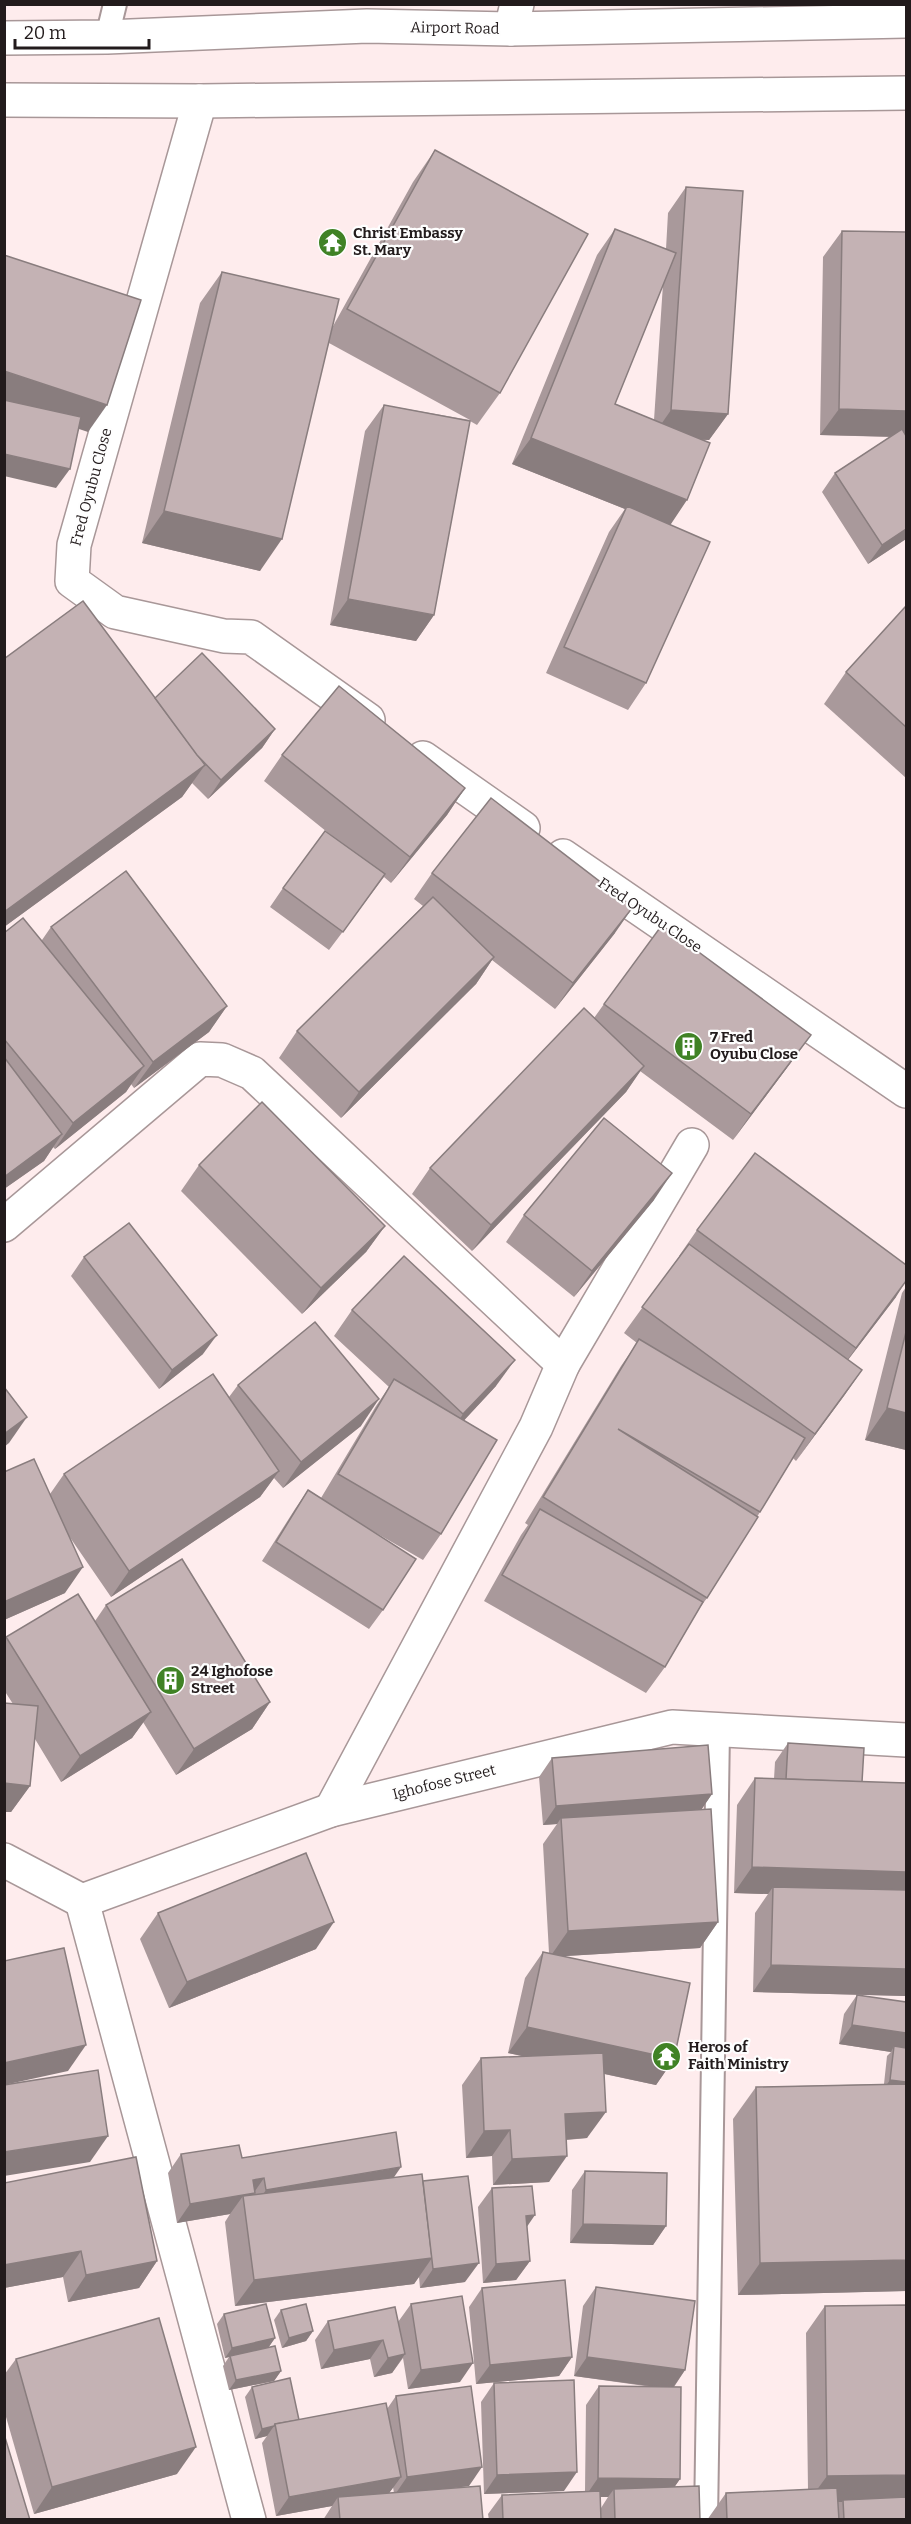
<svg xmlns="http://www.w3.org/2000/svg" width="911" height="2524" viewBox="0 0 911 2524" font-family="Bitter,serif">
	<rect width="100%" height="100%" fill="#feeced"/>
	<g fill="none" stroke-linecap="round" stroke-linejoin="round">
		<defs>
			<g id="service">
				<polyline points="107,37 115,4"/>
				<polyline points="706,2520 718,1730"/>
			</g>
			<g id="minor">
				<polyline points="511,29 517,4"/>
				<polyline points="200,101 74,545 72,581 115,612 224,636 251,637 368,720"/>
				<polyline points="423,758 523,828"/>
				<polyline points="563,856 906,1091"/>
				<polyline points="4,1225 200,1059 222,1060 252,1073 563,1364 536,1427 331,1810"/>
				<polyline points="563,1364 692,1145"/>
				<polyline points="4,1860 82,1901 331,1810 672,1727 906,1740"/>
				<polyline points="82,1901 249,2520"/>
			</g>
			<g id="secondary">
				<polyline points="4,38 107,37 367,26 511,29 906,21"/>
				<polyline points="4,100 200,101 906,93"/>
			</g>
		</defs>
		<use href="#service" stroke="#a89798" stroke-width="26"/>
		<use href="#minor" stroke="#a89798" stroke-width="36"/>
		<use href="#secondary" stroke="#a89798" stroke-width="36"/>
		<use href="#service" stroke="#fff" stroke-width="22"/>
		<use href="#minor" stroke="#fff" stroke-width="33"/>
		<use href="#secondary" stroke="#fff" stroke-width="33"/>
	</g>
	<g fill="#a9999b" fill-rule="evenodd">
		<polygon points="435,150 500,393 477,425 470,421 434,615 416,641 330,625 365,431 384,405 470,420 329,343 260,571 142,543 200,303 222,272 332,328 413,182"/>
		<path d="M 686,187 L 728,414 L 709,440 L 704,440 L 670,525 L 646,683 L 628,710 L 546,673 L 609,532 L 625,509 L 512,464 L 597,255 L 615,229 L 666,249 L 668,213 ZM 663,284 L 654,420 L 615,404 Z"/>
		<polygon points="842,231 906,232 906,539 868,564 822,492 835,473 890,437 820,435 823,257"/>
		<polygon points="906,606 906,778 824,704 846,672"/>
		<polygon points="4,659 155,698 275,729 262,748 208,799 192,783 182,797 4,927"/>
		<polygon points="282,755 465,788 447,815 391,883 384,877 329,950 270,907 283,888 332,836 264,781"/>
		<polygon points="432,873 615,933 555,1009 492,960 476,984 341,1118 279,1058 297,1031 423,906 414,899"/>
		<polygon points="51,927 227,1006 209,1032 134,1088 131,1084 126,1092 55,1149 53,1147 44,1161 4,1189 4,933 42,940"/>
		<polygon points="604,1004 792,1061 733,1140 640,1071 626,1092 472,1251 412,1194 430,1168 594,1018"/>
		<polygon points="199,1165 385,1226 366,1252 302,1314 181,1191"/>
		<polygon points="654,1200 574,1297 506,1242 524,1215"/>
		<polygon points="697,1230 896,1297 848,1360 862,1370 796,1461 793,1458 760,1512 707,1598 696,1613 665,1667 646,1693 484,1601 521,1535 528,1525 525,1523 621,1366 637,1343 624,1333 679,1257 679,1256"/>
		<polygon points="84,1257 203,1354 159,1389 71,1276"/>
		<polygon points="906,1287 906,1451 906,1450 865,1440 902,1293"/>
		<polygon points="352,1310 496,1386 464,1420 441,1534 423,1560 357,1522 383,1610 369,1629 262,1561 295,1509 308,1490 321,1498 376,1406 389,1387 334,1336"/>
		<polygon points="238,1385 361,1426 283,1488 274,1478 260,1497 111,1597 69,1536 65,1593 4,1620 4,1472 50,1494 64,1474 229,1397"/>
		<polygon points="106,1605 270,1702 252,1729 176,1775 143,1722 132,1738 61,1782 35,1739 30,1786 11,1812 4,1812 4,1703 13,1704 4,1690 4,1639 6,1637 95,1621"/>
		<polygon points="788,1743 862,1782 906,1783 906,1996 753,1992 755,1913 768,1894 734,1893 737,1805 755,1778 774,1779 775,1762"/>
		<polygon points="552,1758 712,1794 701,1810 718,1922 700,1948 565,1956 674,2059 656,2085 604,2074 587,2138 567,2140 549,2182 493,2185 492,2156 466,2158 462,2085 481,2058 523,2056 508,2053 525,1978 543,1952 549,1953 543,1844 557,1824 543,1825 539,1777"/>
		<polygon points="158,1913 316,1949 169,2008 140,1939"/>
		<polygon points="857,1995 906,2002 906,2291 738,2295 733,2119 756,2087 884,2084 887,2056 891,2052 839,2044 844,2014"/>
		<polygon points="181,2154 242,2158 423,2181 465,2282 420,2288 419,2277 414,2284 235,2306 225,2222 230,2214 177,2223 168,2173"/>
		<polygon points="585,2171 666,2226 653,2245 570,2243 572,2190"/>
		<polygon points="4,2183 157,2261 139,2288 68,2302 63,2277 4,2288"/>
		<polygon points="492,2188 527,2226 530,2261 516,2280 483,2283 478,2207"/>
		<polygon points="596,2287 685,2370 674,2387 680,2479 674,2487 700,2520 601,2520 601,2508 608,2497 600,2497 601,2520 489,2520 488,2514 502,2495 585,2491 586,2405 599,2386 652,2387 574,2376 583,2306"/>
		<polygon points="482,2288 572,2357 559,2376 476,2384 469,2307"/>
		<polygon points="411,2304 460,2382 408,2389 403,2358 392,2373 374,2377 370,2359 321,2369 315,2340 328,2321 398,2322"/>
		<polygon points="825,2306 906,2520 707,2520 726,2493 808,2490 806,2333"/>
		<polygon points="281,2310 313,2331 306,2341 282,2348 274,2320"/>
		<polygon points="224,2314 275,2338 268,2348 281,2371 274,2381 229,2390 223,2366 229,2357 225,2358 217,2324"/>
		<polygon points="16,2359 177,2474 34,2514 4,2410 4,2375"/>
		<polygon points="494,2383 564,2491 484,2494 481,2402"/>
		<path d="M 252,2387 L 299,2420 L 387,2409 L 396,2396 L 469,2486 L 448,2488 L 483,2520 L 323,2520 L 332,2506 L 276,2516 L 262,2443 L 267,2436 L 255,2439 L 245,2397 ZM 393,2487 L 394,2493 L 389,2493 Z"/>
	</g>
	<g fill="#897d7e">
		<polygon points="4,371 107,405 88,432 4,404"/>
		<polygon points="839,409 906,411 906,437 820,435"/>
		<polygon points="671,410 728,414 709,440 653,436"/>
		<polygon points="531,438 687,500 669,527 627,506 625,509 512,464"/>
		<polygon points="4,454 70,469 56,488 4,476"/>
		<polygon points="164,511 282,539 260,571 142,543"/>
		<polygon points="906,529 906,539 868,564 882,545"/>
		<polygon points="348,599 434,615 416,641 330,625"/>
		<polygon points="275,729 262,748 208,799 221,780"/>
		<polygon points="205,765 182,797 4,927 4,912"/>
		<polygon points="465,788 447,815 391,883 410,857"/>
		<polygon points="633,907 615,933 555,1009 573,983"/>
		<polygon points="494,957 476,984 341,1118 359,1092"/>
		<polygon points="227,1006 209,1032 134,1088 153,1062"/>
		<polygon points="811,1035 792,1061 733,1140 751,1114"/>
		<polygon points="144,1066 126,1092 55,1149 73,1123"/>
		<polygon points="644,1066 626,1092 472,1251 491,1225"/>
		<polygon points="62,1134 44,1161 4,1189 4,1177"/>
		<polygon points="672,1173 654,1200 574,1297 592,1271"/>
		<polygon points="385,1226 366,1252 302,1314 321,1288"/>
		<polygon points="906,1281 896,1297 837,1374 856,1348"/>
		<polygon points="217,1335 203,1354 159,1389 172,1370"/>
		<polygon points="515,1360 496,1386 445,1441 463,1414"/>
		<polygon points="862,1370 844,1396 796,1461 815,1434"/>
		<polygon points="379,1399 361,1426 283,1488 301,1462"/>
		<polygon points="887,1408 906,1413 906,1450 865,1440"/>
		<polygon points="27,1417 9,1443 4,1447 4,1434"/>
		<polygon points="279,1471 260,1497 111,1597 129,1571"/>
		<polygon points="83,1567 65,1593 4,1620 4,1602"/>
		<polygon points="270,1702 252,1729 176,1775 194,1749"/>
		<polygon points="151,1712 132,1738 61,1782 80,1756"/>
		<polygon points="4,1783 30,1786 11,1812 4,1812"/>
		<polygon points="712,1794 699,1813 561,1818 557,1824 543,1825 556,1806"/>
		<polygon points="752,1867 906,1872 906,1899 773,1887 768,1894 734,1893"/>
		<polygon points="334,1922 316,1949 169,2008 187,1982"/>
		<polygon points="718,1922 700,1948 550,1957 568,1931"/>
		<polygon points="771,1965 906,1969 906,1996 753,1992"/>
		<polygon points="852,2025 906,2033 906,2054 894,2046 891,2052 839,2044"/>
		<polygon points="527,2027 674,2059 656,2085 508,2053"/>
		<polygon points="86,2045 68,2071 4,2085 4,2063"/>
		<polygon points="890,2080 906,2082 906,2093 883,2090"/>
		<polygon points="606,2112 587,2138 547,2141 565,2114"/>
		<polygon points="510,2130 492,2156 466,2158 484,2131"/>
		<polygon points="108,2136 90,2162 4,2176 4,2152"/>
		<polygon points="567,2156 549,2182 493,2185 512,2159"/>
		<polygon points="401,2167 388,2186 253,2209 266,2190"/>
		<polygon points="264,2178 253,2194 255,2193 245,2208 243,2196 230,2214 177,2223 190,2204 253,2180"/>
		<polygon points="535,2215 522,2234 526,2216"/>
		<polygon points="583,2224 666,2226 653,2245 570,2243"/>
		<polygon points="81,2251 63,2277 4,2288 4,2265"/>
		<polygon points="432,2258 414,2284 235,2306 254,2280"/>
		<polygon points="906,2260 906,2291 738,2295 760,2263"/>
		<polygon points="157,2261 139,2288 68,2302 86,2275"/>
		<polygon points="530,2261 516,2280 483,2283 496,2264"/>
		<polygon points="479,2263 465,2282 420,2288 433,2269"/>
		<polygon points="313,2331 306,2341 282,2348 289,2338"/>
		<polygon points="275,2338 268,2348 225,2358 232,2348"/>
		<polygon points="383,2340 370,2359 321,2369 334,2350"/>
		<polygon points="405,2354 392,2373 374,2377 388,2358"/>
		<polygon points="572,2357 559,2376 476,2384 490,2365"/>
		<polygon points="587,2357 685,2370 672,2389 574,2376"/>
		<polygon points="473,2363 460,2382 408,2389 421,2370"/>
		<polygon points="281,2371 274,2381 229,2390 236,2380"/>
		<polygon points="274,2426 267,2436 255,2439 262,2429"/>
		<polygon points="196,2447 177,2474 34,2514 52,2487"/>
		<polygon points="482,2467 469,2486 394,2496 407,2477"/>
		<polygon points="577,2472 564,2491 484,2494 497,2475"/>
		<polygon points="906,2475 906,2501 843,2500 842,2502 808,2502 827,2476"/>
		<polygon points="401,2477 387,2496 338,2497 332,2506 276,2516 289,2497"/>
		<polygon points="598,2478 680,2479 667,2498 614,2489 608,2497 585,2497"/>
	</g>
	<g fill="#c4b2b4" stroke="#897d7e" stroke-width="1.5">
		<polygon points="435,150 588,234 500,393 347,309"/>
		<polygon points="686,187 743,191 728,414 671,410"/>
		<polygon points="615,229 676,253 615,404 710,443 687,500 531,438"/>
		<polygon points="842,231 906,232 906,411 839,409"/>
		<polygon points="4,255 141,300 107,405 4,371"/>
		<polygon points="222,272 339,299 282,539 164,511"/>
		<polygon points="4,400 81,417 70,469 4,454"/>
		<polygon points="384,405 470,421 434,615 348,599"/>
		<polygon points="902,429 906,436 906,529 882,545 835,473"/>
		<polygon points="627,506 710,542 646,683 564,647"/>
		<polygon points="83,601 205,765 4,912 4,659"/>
		<polygon points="906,606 906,727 846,672"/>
		<polygon points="202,653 275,729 221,780 197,755 155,698"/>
		<polygon points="339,686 465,788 410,857 282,755"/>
		<polygon points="491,798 633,907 573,983 432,873"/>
		<polygon points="325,831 385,874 343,932 283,888"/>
		<polygon points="126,871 227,1006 153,1062 51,927"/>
		<polygon points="433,897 494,957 359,1092 297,1031"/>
		<polygon points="23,918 144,1066 73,1123 4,1039 4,933"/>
		<polygon points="662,925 811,1035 751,1114 604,1004"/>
		<polygon points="584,1008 644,1066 491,1225 430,1168"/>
		<polygon points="4,1057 62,1134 4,1177"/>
		<polygon points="262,1102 385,1226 321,1288 199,1165"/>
		<polygon points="604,1118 672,1173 592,1271 524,1215"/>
		<polygon points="755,1153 906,1265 906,1281 856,1348 697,1230"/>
		<polygon points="129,1223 217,1335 172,1370 84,1257"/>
		<polygon points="689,1244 862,1370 815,1434 642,1307"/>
		<polygon points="404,1256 515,1360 463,1414 352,1310"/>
		<polygon points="315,1322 379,1399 301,1462 238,1385"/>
		<polygon points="906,1332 906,1413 887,1408"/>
		<polygon points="639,1339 805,1438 760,1512 618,1429 758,1517 707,1598 543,1497"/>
		<polygon points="213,1374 279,1471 129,1571 64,1474"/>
		<polygon points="394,1379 497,1440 441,1534 338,1474"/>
		<polygon points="4,1387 27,1417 4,1434"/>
		<polygon points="34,1459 83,1567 4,1602 4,1472"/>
		<polygon points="308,1490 416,1559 383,1610 276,1542"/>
		<polygon points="540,1509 703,1602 665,1667 502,1575"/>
		<polygon points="182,1559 270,1702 194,1749 106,1605"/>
		<polygon points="78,1594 151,1712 80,1756 6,1637"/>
		<polygon points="4,1703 38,1706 30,1786 4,1783"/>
		<polygon points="788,1743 864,1748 862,1782 786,1779"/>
		<polygon points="708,1745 712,1794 556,1806 552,1758"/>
		<polygon points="755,1778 906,1783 906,1872 752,1867"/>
		<polygon points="711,1809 718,1922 568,1931 561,1818"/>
		<polygon points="306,1853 334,1922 187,1982 158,1913"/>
		<polygon points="773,1887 906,1890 906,1969 771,1965"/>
		<polygon points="64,1948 86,2045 4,2063 4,1961"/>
		<polygon points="543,1952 690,1983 674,2059 527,2027"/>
		<polygon points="857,1995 906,2002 906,2033 852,2025"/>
		<polygon points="894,2046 906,2048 906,2082 890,2080"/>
		<polygon points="603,2053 606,2112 565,2114 567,2156 512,2159 510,2130 484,2131 481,2058"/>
		<polygon points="98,2070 108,2136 4,2152 4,2085"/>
		<polygon points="906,2084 906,2260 760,2263 756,2087"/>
		<polygon points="396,2132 401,2167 266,2190 264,2178 253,2180 255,2193 190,2204 181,2154 239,2145 242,2158"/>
		<polygon points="136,2157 157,2261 86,2275 81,2251 4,2265 4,2183"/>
		<polygon points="585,2171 667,2173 666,2226 583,2224"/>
		<polygon points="422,2174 432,2258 254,2280 243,2196"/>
		<polygon points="468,2176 479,2263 433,2269 423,2181"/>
		<polygon points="532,2186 535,2215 526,2216 530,2261 496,2264 492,2188"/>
		<polygon points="565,2280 572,2357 490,2365 482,2288"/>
		<polygon points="596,2287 695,2301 685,2370 587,2357"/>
		<polygon points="462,2296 473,2363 421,2370 411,2304"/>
		<polygon points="266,2304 275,2338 232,2348 224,2314"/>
		<polygon points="306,2304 313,2331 289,2338 281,2310"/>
		<polygon points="906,2305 906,2475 827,2476 825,2306"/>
		<polygon points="395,2307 405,2354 388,2358 383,2340 334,2350 328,2321"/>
		<polygon points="159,2318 196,2447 52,2487 16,2359"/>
		<polygon points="275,2346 281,2371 236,2380 230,2356"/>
		<polygon points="290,2378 299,2420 275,2424 274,2426 262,2429 252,2387"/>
		<polygon points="574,2380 577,2472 497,2475 494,2383"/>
		<polygon points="471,2386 482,2467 407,2477 396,2396"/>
		<polygon points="599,2386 681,2387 680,2479 598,2478"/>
		<polygon points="386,2403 401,2477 289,2497 275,2424"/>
		<polygon points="4,2434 30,2520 4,2520"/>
		<polygon points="480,2486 483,2520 340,2520 338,2497"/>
		<polygon points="699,2486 700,2520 615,2520 614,2489"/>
		<polygon points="837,2488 839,2520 727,2520 726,2493"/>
		<polygon points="600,2491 601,2520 503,2520 502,2495"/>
		<polygon points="906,2497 906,2520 844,2520 843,2500"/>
	</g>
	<defs>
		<symbol id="temple-disc" viewBox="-11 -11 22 22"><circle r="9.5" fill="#408225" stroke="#fefefe"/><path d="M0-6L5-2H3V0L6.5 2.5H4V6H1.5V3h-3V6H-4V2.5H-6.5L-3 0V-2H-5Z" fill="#fff"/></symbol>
		<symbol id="building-disc" viewBox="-11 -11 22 22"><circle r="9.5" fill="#408225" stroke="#fefefe"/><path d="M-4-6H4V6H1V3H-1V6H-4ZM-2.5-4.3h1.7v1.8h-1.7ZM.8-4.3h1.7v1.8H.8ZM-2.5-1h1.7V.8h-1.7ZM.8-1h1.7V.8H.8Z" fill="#fff"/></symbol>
	</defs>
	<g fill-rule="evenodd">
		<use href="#temple-disc" x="316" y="226" width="33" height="33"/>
		<use href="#building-disc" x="672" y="1030" width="33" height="33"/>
		<use href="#building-disc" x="154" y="1664" width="33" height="33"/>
		<use href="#temple-disc" x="650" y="2040" width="33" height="33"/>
	</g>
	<g text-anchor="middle" stroke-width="4.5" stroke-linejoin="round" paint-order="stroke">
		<g font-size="15" fill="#221b1c" stroke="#fefefe">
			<text transform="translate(455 28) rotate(1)" y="5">Airport Road</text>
			<text transform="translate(91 487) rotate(-75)" y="5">Fred Oyubu Close</text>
			<text transform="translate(650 915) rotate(34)" y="5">Fred Oyubu Close</text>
			<text transform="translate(444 1782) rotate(-14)" y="5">Ighofose Street</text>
		</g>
		<g font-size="15" font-weight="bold" fill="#221b1c" stroke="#fefefe" text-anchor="start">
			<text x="353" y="238">Christ Embassy<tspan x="353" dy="17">St. Mary</tspan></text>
			<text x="710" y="1042">7 Fred<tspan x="710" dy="17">Oyubu Close</tspan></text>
			<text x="191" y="1676">24 Ighofose<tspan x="191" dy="17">Street</tspan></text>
			<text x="688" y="2052">Heros of<tspan x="688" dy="17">Faith Ministry</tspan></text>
		</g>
	</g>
	<rect width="911" height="2524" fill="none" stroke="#221b1c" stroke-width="12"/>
	<path d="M15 39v9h134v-9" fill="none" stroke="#221b1c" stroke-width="3"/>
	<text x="24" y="39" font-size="18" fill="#221b1c" stroke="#fefefe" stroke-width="4.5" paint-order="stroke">20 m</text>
</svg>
